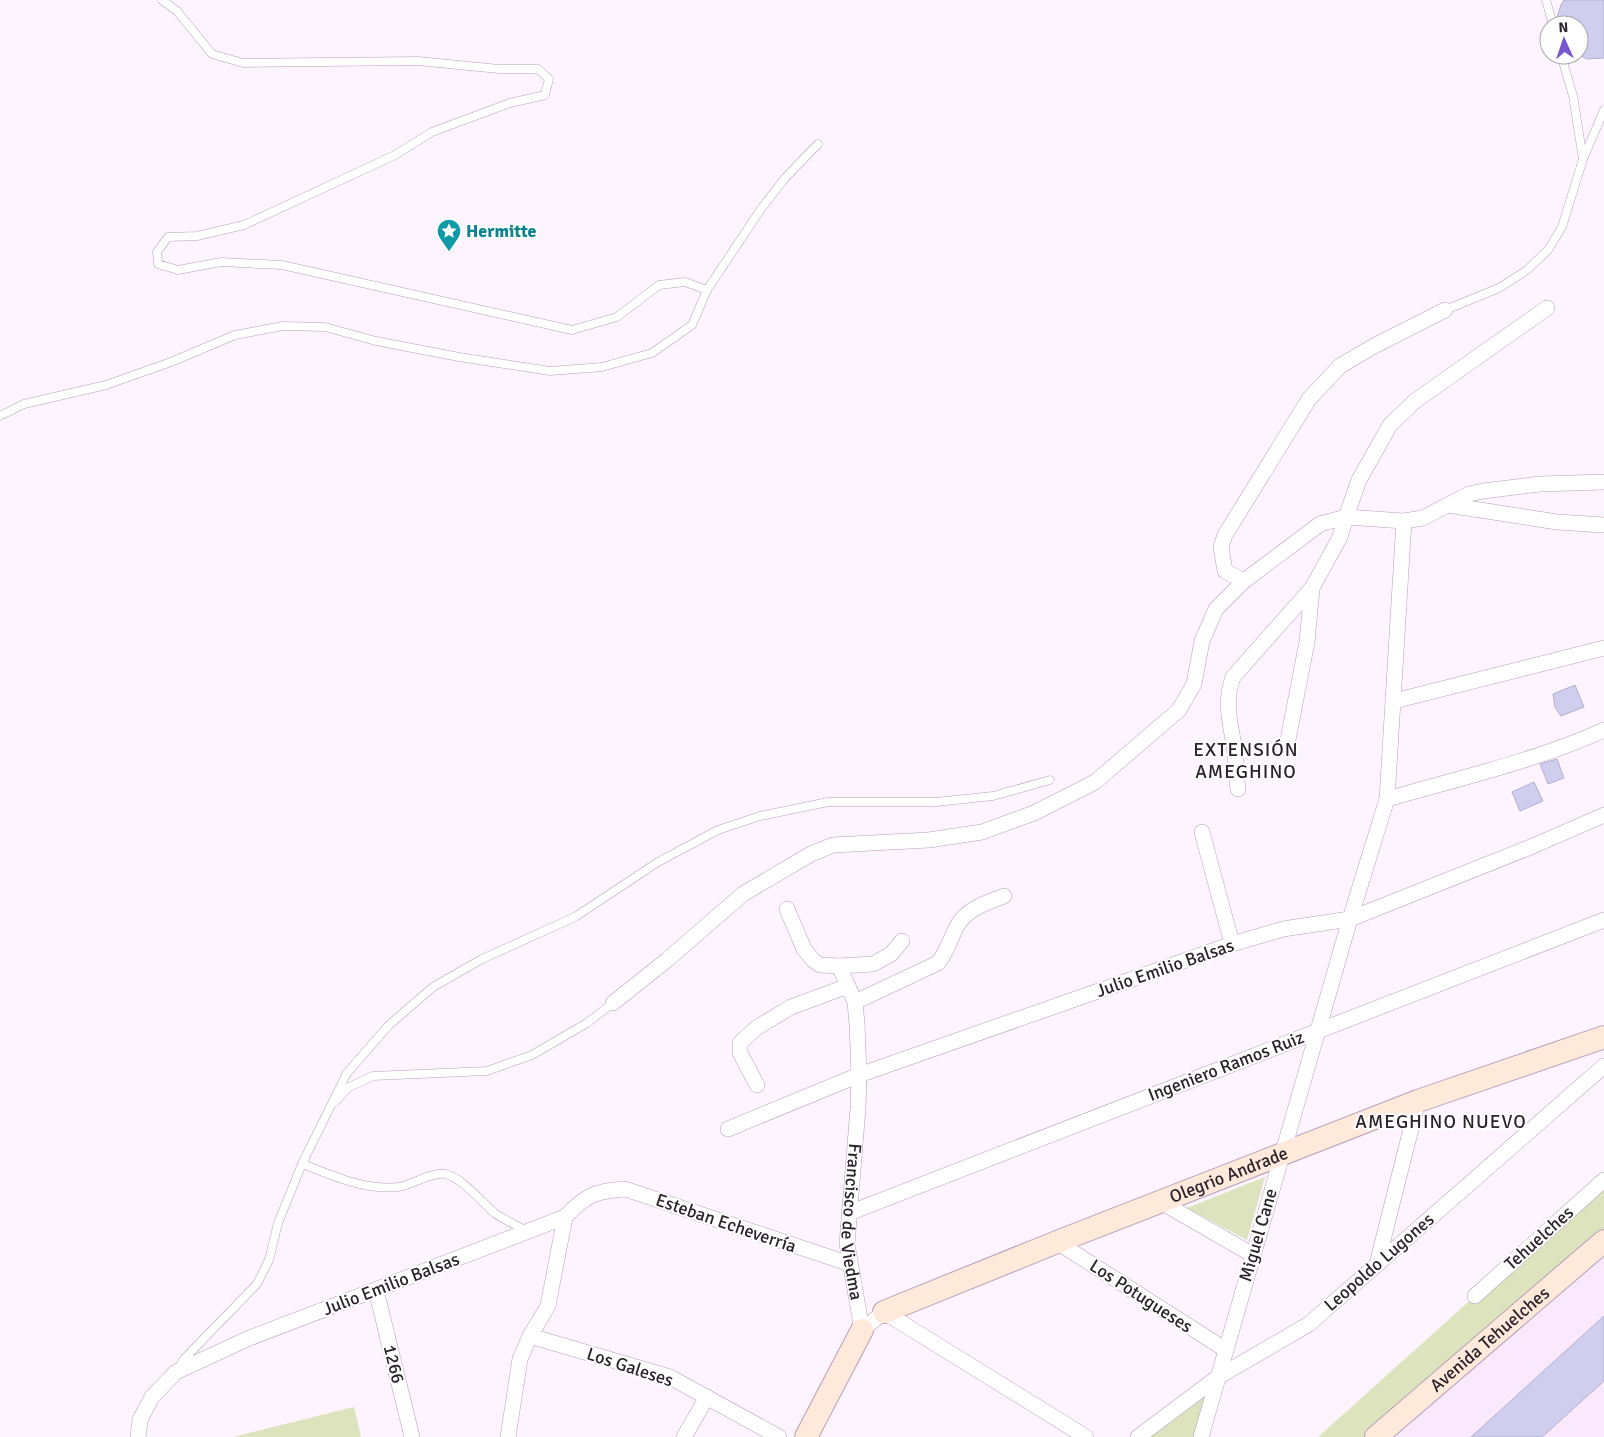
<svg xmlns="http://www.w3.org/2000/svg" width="1604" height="1437" viewBox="0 0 1604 1437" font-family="Signika,sans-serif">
	<rect width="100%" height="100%" fill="#fdf4ff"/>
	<polygon fill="#fae9fd" points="1604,1241 1604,1437 1376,1437"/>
	<g fill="#dce3bd">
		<polygon points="1265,1177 1247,1240 1187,1208"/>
		<polygon points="1604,1180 1604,1241 1376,1437 1318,1437"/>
		<polygon points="1206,1394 1194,1437 1142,1437"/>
		<polygon points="354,1407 361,1437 233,1437"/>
	</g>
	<g fill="#cfceee" stroke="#b1b0cf">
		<polygon points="1564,0 1604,0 1604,58 1587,59 1579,55 1579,25 1558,25 1557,17 1561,5"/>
		<polygon points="1575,685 1584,707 1561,716 1555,707 1553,694"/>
		<polygon points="1557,759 1564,778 1548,784 1540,764"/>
		<polygon points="1534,782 1543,801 1520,811 1512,792"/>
		<polygon points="1604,1316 1604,1381 1542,1437 1471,1437"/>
	</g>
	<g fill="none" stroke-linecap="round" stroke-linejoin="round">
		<defs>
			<g id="lane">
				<polyline points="162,0 177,11 212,54 243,63 418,61 499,69 538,69 549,79 545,95 510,103 432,132 395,155 244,225 197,236 168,237 157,252 158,264 178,270 221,262 282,265 572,330 617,317 659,285 685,282 707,290 761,209 785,178 818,144"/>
				<polyline points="1546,0 1553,25"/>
				<polyline points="1583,159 1604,110"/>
				<polyline points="1445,310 1499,288 1527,270 1548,250 1562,227 1583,159 1573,96 1561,55"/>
				<polyline points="0,416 24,404 106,385 171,362 235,335 283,326 325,327 376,341 459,357 550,371 602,367 652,353 692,325 707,290"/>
				<polyline points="335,1102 349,1087 373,1076 487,1071 532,1055 587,1023 613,1003"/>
				<path d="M 302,1164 C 333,1175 364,1191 398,1187 C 413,1185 430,1172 445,1174 C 464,1178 481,1203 496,1214 C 505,1220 516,1225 526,1231"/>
				<polyline points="178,1369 184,1359 257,1284 269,1260 278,1223 302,1164 347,1073 389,1025 433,987 482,959 575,917 658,862 718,830 760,816 828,802 936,802 993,796 1050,780"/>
			</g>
			<g id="street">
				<polyline points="1445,310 1374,346 1340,366 1309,399 1225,535 1221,547 1225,571 1244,581 1320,524 1346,517 1359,480 1390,425 1415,401 1547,308"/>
				<polyline points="1448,505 1557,522 1604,525"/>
				<polyline points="1394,701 1604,648"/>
				<polyline points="1287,745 1307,642 1312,588"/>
				<path d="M 1238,789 C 1236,775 1236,760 1234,746 C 1230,720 1224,703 1233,677 L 1312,588 L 1340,537 L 1346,517 L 1404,521 L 1423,518 L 1469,494 L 1483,491 L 1540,484 L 1604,482"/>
				<path d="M 1387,799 C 1460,778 1535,761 1604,730"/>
				<polyline points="1202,832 1232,944"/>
				<polyline points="787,909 804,949 813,960 820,965 839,966 873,964 891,954 902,941"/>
				<path id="s1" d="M 839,966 L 855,1002 L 857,1024 L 859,1075 L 858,1108 L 847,1244 L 862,1330 L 884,1312 L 1086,1437"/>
				<path d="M 855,1002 L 938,963 C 947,952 950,940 956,928 C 965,909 986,903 1004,896"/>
				<polyline points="613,1003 667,960 743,894 811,854 833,845 929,840 982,832 1034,813 1095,782 1179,710 1194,684 1202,641 1216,609 1244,581"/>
				<polyline points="757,1085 740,1053 740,1043 756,1028 791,1007 848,986"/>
				<polyline points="728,1129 859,1075 1232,944 1283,929 1350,919 1533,846 1604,815"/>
				<polyline points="1161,1202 1253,1255"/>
				<polyline points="849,1213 1604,920"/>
				<polyline points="1057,1242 1226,1350"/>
				<polyline points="1377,1264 1418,1101"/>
				<polyline points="376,1290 412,1437"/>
				<polyline points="1475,1296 1604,1180"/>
				<polyline points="530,1336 670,1377 779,1437"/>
				<path d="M 138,1437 L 140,1420 L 152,1397 L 176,1372 L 247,1339 L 565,1217 C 586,1195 595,1191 625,1189 L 850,1264"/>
				<polyline points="508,1437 520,1359 530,1336 548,1306 565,1217"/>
				<polyline points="684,1437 707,1397"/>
				<polyline points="1138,1437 1218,1377 1309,1324 1604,1066"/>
				<polyline points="1201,1437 1350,919 1387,799 1404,521"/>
			</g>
			<g id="secondary">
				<path id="s2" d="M 884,1312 L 1057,1242 L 1418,1101 L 1604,1037"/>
				<polyline points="806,1437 862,1330"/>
				<path id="s3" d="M 1376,1437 L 1604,1241"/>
			</g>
		</defs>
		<use href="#lane" stroke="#b5a0b9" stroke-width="9"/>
		<use href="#street" stroke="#b5a0b9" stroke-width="16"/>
		<use href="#secondary" stroke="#b5a0b9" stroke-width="24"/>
		<use href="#lane" stroke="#fff" stroke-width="8"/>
		<use href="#street" stroke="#fff" stroke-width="15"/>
		<use href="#secondary" stroke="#ffe9db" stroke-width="22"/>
	</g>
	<defs>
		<symbol id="sight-pin" viewBox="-11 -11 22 30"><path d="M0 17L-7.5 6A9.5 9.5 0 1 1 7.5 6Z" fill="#0f9aa8" stroke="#fff"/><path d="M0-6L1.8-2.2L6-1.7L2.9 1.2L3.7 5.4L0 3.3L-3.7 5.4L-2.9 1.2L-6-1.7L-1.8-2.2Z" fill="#fff"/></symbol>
	</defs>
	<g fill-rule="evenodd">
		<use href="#sight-pin" x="435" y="217" width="28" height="38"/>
	</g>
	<g text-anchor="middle" stroke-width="4" stroke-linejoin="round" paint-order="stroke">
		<g font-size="18" font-weight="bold" fill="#0d838f" stroke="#fff" text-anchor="start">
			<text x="466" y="237">Hermitte</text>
		</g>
		<g font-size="18" fill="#2b222c" stroke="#fff">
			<text transform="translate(1165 968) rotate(-19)" y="6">Julio Emilio Balsas</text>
			<text transform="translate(1226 1066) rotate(-21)" y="6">Ingeniero Ramos Ruiz</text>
			<text dy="6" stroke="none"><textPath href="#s2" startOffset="371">Olegrio Andrade</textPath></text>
			<text dy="6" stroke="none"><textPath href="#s1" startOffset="260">Francisco de Viedma</textPath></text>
			<text transform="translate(726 1223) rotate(19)" y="6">Esteban Echeverría</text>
			<text transform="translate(1258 1235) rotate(-74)" y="6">Miguel Cane</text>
			<text transform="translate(1539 1238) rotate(-42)" y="6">Tehuelches</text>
			<text transform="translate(1379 1262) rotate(-41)" y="6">Leopoldo Lugones</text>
			<text transform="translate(391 1284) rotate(-21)" y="6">Julio Emilio Balsas</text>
			<text transform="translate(1141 1296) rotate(33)" y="6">Los Potugueses</text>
			<text dy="6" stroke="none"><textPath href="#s3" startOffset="150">Avenida Tehuelches</textPath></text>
			<text transform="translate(394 1364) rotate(76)" y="6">1266</text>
			<text transform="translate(630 1367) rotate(18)" y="6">Los Galeses</text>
		</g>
		<g font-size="19" letter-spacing="1" fill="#2b222c" stroke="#fff">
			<text x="1246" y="756">EXTENSIÓN<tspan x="1246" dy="22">AMEGHINO</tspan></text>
			<text x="1441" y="1128">AMEGHINO NUEVO</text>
		</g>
	</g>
	<g transform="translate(1564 40) rotate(357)"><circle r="24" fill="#ffffff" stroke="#aaa7ab"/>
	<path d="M0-4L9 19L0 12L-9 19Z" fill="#7757d1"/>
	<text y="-8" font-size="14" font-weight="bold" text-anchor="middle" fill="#2b222c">N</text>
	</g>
</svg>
